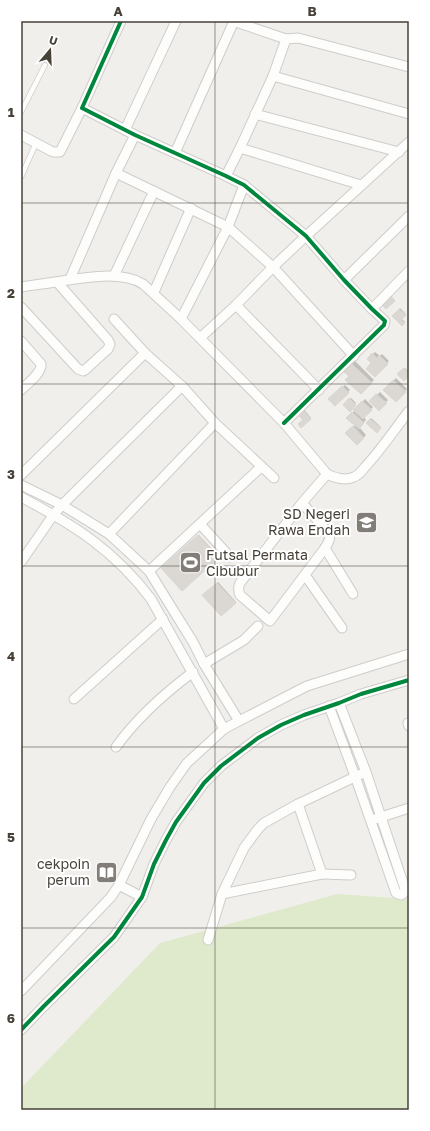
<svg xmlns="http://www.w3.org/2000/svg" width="430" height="1131" viewBox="0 0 430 1131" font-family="'Golos Text',sans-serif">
	<rect width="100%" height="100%" fill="#f1efec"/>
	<polygon fill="#dfeacd" points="337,894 409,899 409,1110 21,1110 21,1091 23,1086 160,943"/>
	<g fill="#0003">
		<polygon points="400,308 406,314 401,318 405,322 402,324 393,316"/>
		<polygon points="375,352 380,356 382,354 389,361 375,375 373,363 368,359"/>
		<polygon points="355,361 374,380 360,393 350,376 345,371"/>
		<polygon points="405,368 409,372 409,375 399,374"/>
		<polygon points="396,378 407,389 396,401 385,390"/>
		<polygon points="345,385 350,390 335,405 330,399"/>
		<polygon points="380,392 388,400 379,409 371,401"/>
		<polygon points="351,398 356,403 350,410 344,405"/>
		<polygon points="365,399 373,407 364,417 366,420 359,427 366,435 357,444 346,433 355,425 348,418"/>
		<polygon points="302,407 311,418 301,426 304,420"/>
		<polygon points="371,418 381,427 377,431 368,423"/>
		<polygon points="199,535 219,557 182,590 163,568"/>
		<polygon points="218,582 236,602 221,615 204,595"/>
	</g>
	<g fill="#dbd8d4" stroke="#d9d6d1">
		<polygon points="390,295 395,301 386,309 381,304"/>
		<polygon points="399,309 406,315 401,320 405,323 402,326 392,316"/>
		<polygon points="372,353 377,358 379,355 388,364 375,377 366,369 371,363 367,359"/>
		<polygon points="351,363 372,383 361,394 345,380 349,376 343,371"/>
		<polygon points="404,368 409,374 409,376 404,381 397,374"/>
		<polygon points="393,380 406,392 396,402 383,390"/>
		<polygon points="342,386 349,393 335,406 328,399"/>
		<polygon points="376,394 387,403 379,411 369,401"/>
		<polygon points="349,398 356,405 350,412 343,405"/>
		<polygon points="362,401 372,410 363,419 353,410"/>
		<polygon points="301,408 311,419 301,428 298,424 303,420 296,412"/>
		<polygon points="352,412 364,423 359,429 346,418"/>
		<polygon points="370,419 381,428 377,433 366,423"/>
		<polygon points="353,426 364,438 357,445 345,433"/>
		<polygon points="198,535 219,558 182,591 161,568"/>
		<polygon points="217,583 236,603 221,616 202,595"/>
	</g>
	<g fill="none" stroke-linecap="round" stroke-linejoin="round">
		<defs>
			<g id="lane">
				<polyline points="21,112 45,65"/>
				<polyline points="21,177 36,143"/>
			</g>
			<g id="street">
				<polyline points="121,21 82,108 135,135 226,176 244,185 306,236 344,280 372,309 385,321 384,325 284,423"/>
				<polyline points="233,21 286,39 298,38 409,67"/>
				<polyline points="273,76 409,114"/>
				<polyline points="255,114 399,152"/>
				<polyline points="125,130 176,21"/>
				<polyline points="21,135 51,151 54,152 60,152 82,108"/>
				<polyline points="240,148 361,185"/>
				<polyline points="175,153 234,21"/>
				<polyline points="116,173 228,227 244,185"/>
				<polyline points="226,176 240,148 273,76 286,39"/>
				<polyline points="114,276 154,191"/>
				<polyline points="70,279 116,173 135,135"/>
				<polyline points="344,280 409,216"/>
				<path d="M 21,287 C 32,285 44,284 55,282 C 80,278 121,270 143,284 L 181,319 L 284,423 L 327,474"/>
				<polyline points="154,292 191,208"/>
				<polyline points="236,305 319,390"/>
				<polyline points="21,307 78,369 83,371 85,370 108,349 110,344 108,340 57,282"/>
				<polyline points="372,309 409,271"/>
				<polyline points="114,319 145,353"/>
				<polyline points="181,319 228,227 273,267 354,356"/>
				<polyline points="200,338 236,305 273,267 306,236 409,142"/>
				<path d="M 21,341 L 41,364 C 42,373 27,384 21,390"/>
				<polyline points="21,475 145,353 182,386 215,423 274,478"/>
				<polyline points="21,485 62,505 109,534 149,571 170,605 193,642 204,664 239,721"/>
				<path d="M 21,497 C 74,525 114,550 151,599 L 224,729"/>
				<path d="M 302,503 L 329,533 C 331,539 328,543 325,548 L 270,621 L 240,595 C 238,590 238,587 240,583 L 302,503 L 327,474 C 334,478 346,481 354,477 C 359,475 362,471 365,467 C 381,450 394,430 409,411"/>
				<polyline points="200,524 230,557"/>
				<polyline points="109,534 215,423"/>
				<polyline points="325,548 353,594"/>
				<polyline points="21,562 54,514 62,505 182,386"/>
				<polyline points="149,571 261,467"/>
				<polyline points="305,575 342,628"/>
				<polyline points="204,664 244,640 258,626"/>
				<polyline points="74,699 163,619"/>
				<polyline points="329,706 355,776 396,893 401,895 404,893 405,889 366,772 339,703"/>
				<polyline points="408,723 409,726"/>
				<path d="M 116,747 C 136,719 165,693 193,672"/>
				<polyline points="375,819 409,808"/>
				<polyline points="322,874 351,875"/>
				<polyline points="119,885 142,897"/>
				<polyline points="222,894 322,874 298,804"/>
				<polyline points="208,940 222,894 244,848 258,829 264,823 298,804 361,774"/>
				<polyline points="21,991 111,897 119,885 151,819 170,787 187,763 224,729 239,721 307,686 409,654"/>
				<polyline points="21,1030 43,1007 114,937 142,897 154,864 166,840 176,822 204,783 221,766 258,738 281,725 304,715 339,703 361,694 409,680"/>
			</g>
		</defs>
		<use href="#lane" stroke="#cfcdc9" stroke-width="6"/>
		<use href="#street" stroke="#cfcdc9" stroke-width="11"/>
		<use href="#lane" stroke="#fdfdfc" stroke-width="4.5"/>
		<use href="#street" stroke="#fdfdfc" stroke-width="9"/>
		<defs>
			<g id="cycleway">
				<polyline points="121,21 82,108 135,135 226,176 244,185 306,236 344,280 372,309 385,321 384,325 284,423"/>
				<polyline points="21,1030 43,1007 114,937 142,897 154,864 166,840 176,822 204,783 221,766 258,738 281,725 304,715 339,703 361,694 409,680"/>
			</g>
		</defs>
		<use href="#cycleway" stroke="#fff" stroke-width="6"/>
		<use href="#cycleway" stroke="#00873e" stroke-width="4"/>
	</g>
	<path fill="none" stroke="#474138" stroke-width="1" stroke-opacity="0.55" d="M 215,21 L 215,1110M 21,203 L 409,203M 21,384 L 409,384M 21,566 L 409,566M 21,747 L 409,747M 21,928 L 409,928"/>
	<defs>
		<symbol id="school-square" viewBox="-11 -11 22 22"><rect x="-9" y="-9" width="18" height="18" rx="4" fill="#827e77" stroke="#fff"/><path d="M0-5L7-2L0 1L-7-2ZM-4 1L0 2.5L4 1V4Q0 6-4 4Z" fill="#fff"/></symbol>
		<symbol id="stadium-square" viewBox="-11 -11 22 22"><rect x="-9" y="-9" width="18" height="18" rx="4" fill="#827e77" stroke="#fff"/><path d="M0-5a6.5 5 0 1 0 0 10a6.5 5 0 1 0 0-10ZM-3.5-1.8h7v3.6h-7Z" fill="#fff"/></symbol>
		<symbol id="library-square" viewBox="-11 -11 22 22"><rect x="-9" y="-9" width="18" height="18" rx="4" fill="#827e77" stroke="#fff"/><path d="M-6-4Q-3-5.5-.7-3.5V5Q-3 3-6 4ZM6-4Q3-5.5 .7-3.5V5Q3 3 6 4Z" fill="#fff"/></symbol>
	</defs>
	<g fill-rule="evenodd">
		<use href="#school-square" x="354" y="510" width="25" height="25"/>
		<use href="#stadium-square" x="178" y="550" width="25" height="25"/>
		<use href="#library-square" x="94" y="860" width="25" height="25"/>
	</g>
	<g text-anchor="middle" stroke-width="4" stroke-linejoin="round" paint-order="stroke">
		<g font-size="14" fill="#474138" stroke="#fff" text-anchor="end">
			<text x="350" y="519">SD Negeri<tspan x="350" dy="16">Rawa Endah</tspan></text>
			<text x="206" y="560" text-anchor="start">Futsal Permata<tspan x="206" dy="16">Cibubur</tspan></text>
			<text x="90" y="869">cekpoin<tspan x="90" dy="16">perum</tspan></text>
		</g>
	</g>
	<rect width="430" height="1131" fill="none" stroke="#ffffff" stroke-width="44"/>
	<g transform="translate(50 50) rotate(19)" stroke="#ffffff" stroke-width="3" paint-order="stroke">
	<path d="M0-3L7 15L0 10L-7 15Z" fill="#474138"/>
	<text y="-6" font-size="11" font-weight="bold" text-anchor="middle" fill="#474138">U</text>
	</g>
	<rect x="22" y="22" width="386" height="1087" fill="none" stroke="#474138" stroke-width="1.5"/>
	<g font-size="13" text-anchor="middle" font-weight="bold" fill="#474138">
		<text x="118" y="16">A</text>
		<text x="312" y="16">B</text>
		<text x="11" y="117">1</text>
		<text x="11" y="298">2</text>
		<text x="11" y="479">3</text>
		<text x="11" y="661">4</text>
		<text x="11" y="842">5</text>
		<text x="11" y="1023">6</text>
	</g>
</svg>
